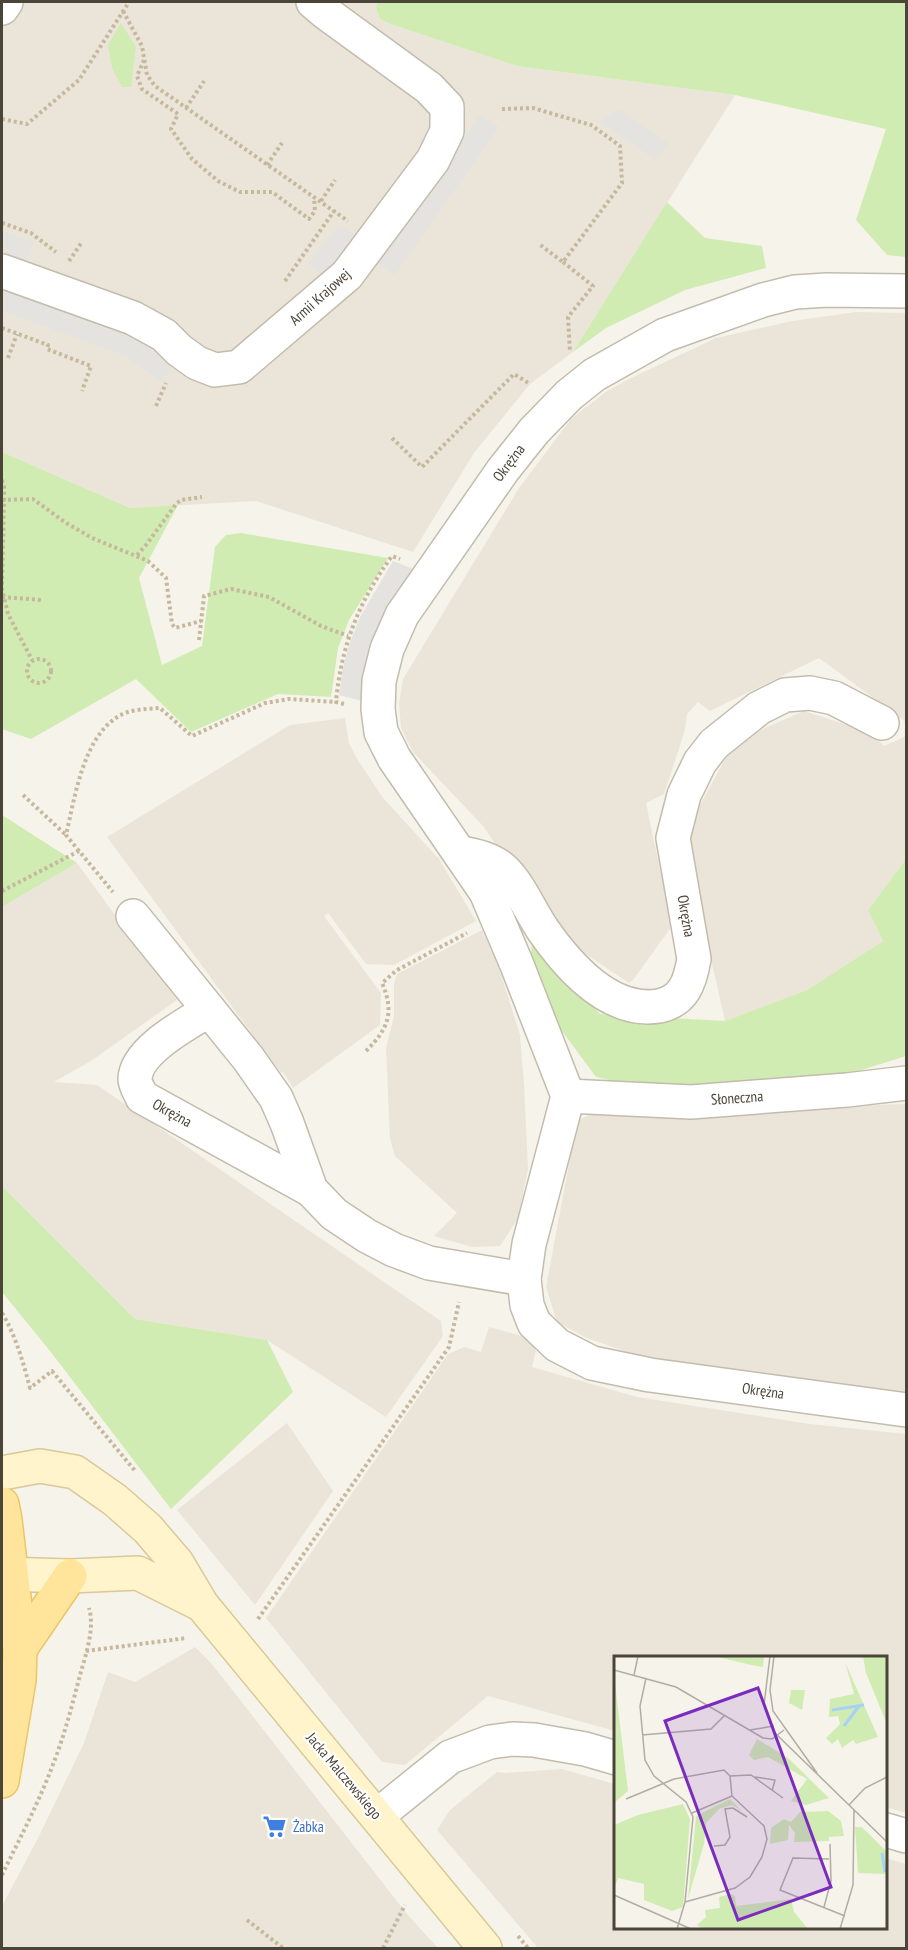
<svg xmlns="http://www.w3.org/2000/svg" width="908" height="1950" viewBox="0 0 908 1950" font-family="'PT Sans Narrow',sans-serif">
	<rect width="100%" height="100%" fill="#f6f3eb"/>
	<g fill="#ebe5d9">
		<polygon points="2,2 377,2 376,8 380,19 390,24 517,66 735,95 573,352 530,384 474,453 413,552 256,501 130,508 2,452"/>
		<polygon points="856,312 906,313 906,722 819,658 710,711 698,702 687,714 685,730 664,794 646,803 672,926 633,980 629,983 575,947 505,858 483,826 413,752 401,728 399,704 403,679 519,488 571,419 607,391 631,378 716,338 792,321"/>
		<polygon points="804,711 872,733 884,746 906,736 906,859 868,910 883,941 807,990 725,1021 688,857 689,825 735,741"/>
		<polygon points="345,718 349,743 356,757 383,798 439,859 476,921 394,965 366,964 328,913 324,916 381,993 380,1025 293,1088 283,1072 281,1073 107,837 290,725"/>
		<polygon points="77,863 177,1000 91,1061 54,1082 97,1085 441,1321 443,1336 386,1417 267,1340 135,1319 2,1186 2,907"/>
		<polygon points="482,930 499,968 520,1035 524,1083 528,1169 518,1218 500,1246 472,1247 434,1236 457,1213 395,1156 390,1139 386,1048 394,1016 394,983 397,974"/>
		<polygon points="906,1104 906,1394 646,1359 587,1338 557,1322 546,1287 577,1121 593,1113"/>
		<polygon points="489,1327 529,1338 536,1350 532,1367 637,1397 810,1424 906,1434 906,1813 886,1807 886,1658 616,1658 615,1731 488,1696 405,1765 382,1762 266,1618 448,1354 464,1347 481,1352"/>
		<polygon points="287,1423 333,1491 255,1605 177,1510"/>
		<polygon points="195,1647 211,1663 241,1701 407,1914 438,1948 2,1948 2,1906 38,1838 84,1743 108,1672 135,1682"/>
		<polygon points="562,1769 615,1784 616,1928 886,1928 886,1858 906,1864 906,1948 538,1948 437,1830 450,1810 497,1772 505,1773"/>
	</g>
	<g fill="#d0ecb2">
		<polygon points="377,2 906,2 906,257 887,255 856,220 886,129 735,95 517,66 390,24 380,19 376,8"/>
		<polygon points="121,23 136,47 131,87 122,87 112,68 108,45"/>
		<polygon points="667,202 705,238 762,246 766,268 685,290 606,328 573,352"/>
		<polygon points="2,452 130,508 178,505 139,578 162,665 202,646 215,547 226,535 241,533 388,558 349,620 338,648 331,697 278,694 191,732 136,679 31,739 2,729"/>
		<polygon points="2,815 77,863 2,907"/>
		<polygon points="906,859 906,1056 823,1082 645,1088 596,1077 554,1020 531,962 532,934 600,1014 725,1021 807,990 883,941 868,910"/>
		<polygon points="2,1186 135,1319 267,1340 293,1392 171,1509 50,1351 2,1292"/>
	</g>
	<g fill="#e5e3df">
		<polygon points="619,109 668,143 656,160 600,122"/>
		<polygon points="480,115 499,127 395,275 376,263"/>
		<polygon points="339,225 359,240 324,277 308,263"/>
		<polygon points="2,231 33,242 25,265 2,257"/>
		<polygon points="2,286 137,335 175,363 161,382 126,356 2,311"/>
		<polygon points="393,561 416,570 365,702 339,695 342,672 349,645 360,617"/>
	</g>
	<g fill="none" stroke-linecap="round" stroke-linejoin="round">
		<defs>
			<g id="street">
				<polyline points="2,8 6,2"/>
				<polyline points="2,271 133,318 164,335 179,350 197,363 215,370 239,367 347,275 433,160 447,131 447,107 429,88 326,13 313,2"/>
				<polyline points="906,291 827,290 795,292 763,300 665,335 594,375 569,395 534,431 503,470 402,615 387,649 379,681 378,709 381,732 394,758 486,892 517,965 568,1096 529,1244 524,1279 527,1305 534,1323 557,1345 592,1363 650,1375 906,1410"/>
				<path d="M 461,853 C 474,855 488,858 499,866 C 516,877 531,913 543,930 C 568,966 610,1014 659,1006 C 684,1001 690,982 694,959 L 673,838 L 684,795 L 700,762 L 714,744 L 759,708 L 785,695 L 810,693 L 834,698 L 882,723"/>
				<polyline points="133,916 248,1058 276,1098 287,1123 311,1190 334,1214 367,1236 394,1250 429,1263 524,1279"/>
				<path d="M 209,1010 C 187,1024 136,1050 135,1079 C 135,1085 140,1092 142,1097 L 311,1190"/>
				<polyline points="568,1096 691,1102 847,1090 906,1083"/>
				<polyline points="377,1816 450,1757 490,1742 513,1739 534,1740 585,1749 616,1758"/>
				<polyline points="886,1830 906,1836"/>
			</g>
			<g id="secondary">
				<polyline points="2,1473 40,1466 75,1472 115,1500 148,1529 177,1563 202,1605 485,1948"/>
				<polyline points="2,1574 70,1576 138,1573 202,1605"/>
			</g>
			<g id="primary">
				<polyline points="2,1504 5,1520 20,1649 19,1680 2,1781"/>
				<polyline points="20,1649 70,1576"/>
			</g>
		</defs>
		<use href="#street" stroke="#c3bcac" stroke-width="36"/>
		<use href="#secondary" stroke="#d9c998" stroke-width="36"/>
		<use href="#primary" stroke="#ecc663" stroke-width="36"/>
		<g stroke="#c6b89d" stroke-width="4" stroke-dasharray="3 3" stroke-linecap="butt">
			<polyline points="123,11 142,46 147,75 155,86 348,221"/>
			<polyline points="144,60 137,76 142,89 178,114 171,129 192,159 218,181 240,192 272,192 309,219 315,211 314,197"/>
			<polyline points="186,108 204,81"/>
			<polyline points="502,109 533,108 591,125 620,146 622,183 563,262 539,244"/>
			<polyline points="2,119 27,124 79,80 129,2"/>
			<polyline points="267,165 282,143"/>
			<polyline points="321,201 335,180"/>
			<polyline points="2,223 31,233 56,252"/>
			<polyline points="69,261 82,242"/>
			<polyline points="563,262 593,286 568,317 570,352"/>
			<polyline points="285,281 334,211"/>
			<polyline points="2,328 48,345 47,349 91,366 82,391"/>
			<polyline points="8,358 17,334"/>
			<polyline points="156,406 166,383"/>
			<polyline points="392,438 422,467 514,374 530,384"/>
			<polyline points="2,480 4,486 4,500 2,589 8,614 32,660"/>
			<polyline points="2,500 33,499 66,523 92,538 148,561 166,578 172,624 175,628 201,621"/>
			<polyline points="137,555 146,545 176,504 181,500 202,497"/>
			<polyline points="2,597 42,600"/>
			<polyline points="199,640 204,596 231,589 269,597 321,626 348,636"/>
			<circle cx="39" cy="671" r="12"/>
			<path d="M 344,704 L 336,702 C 341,646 359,601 392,556 L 400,559"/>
			<polyline points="23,795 66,835"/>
			<path d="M 79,851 L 66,835 C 75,797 83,737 119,716 C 130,709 147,709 160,708 L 192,736 L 265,703 L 289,699 L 336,702"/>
			<polyline points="2,891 79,851 113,892"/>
			<path d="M 366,1051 C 388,1029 395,1013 382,983 L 397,970 L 467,933"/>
			<path d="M 2,1313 C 16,1336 23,1362 30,1388 L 52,1371 L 136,1472"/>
			<polyline points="258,1619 449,1347 459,1302"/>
			<polyline points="86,1651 187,1638"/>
			<path d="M 2,1875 C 19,1840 38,1804 52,1767 C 64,1737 72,1706 80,1675 C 86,1654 95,1629 89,1608"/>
			<polyline points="247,1920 283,1948"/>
			<polyline points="518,1936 528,1948"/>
			<polyline points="383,1948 405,1905"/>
		</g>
		<use href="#street" stroke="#fff" stroke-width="33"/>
		<use href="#secondary" stroke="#fff4cc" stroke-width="33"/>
		<use href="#primary" stroke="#ffe59b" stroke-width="33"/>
	</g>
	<defs>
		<symbol id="supermarket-bare" viewBox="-9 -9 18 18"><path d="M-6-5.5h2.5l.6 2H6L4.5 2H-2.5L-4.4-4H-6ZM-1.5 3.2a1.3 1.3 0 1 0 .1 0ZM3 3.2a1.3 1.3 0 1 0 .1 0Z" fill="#3f7fe0" stroke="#fff" stroke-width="2.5" paint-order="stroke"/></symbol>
	</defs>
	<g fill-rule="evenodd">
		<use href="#supermarket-bare" x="258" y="1810" width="33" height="33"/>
	</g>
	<g text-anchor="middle" stroke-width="4.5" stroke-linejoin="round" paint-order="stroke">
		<g font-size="15" fill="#4b4438" stroke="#fff">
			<text transform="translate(320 297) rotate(-42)" y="5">Armii Krajowej</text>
			<text transform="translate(509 463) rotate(-53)" y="5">Okrężna</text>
			<text transform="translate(686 916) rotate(80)" y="5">Okrężna</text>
			<text transform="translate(737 1098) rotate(-4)" y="5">Słoneczna</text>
			<text transform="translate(172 1113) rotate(29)" y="5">Okrężna</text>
			<text transform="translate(763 1391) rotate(8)" y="5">Okrężna</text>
			<text transform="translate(344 1776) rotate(50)" y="5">Jacka Malczewskiego</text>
		</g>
		<g font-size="15" fill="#366cbe" stroke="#fff" text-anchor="start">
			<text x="293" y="1832">Żabka</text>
		</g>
	</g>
	<g transform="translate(614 1656)">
		<rect width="273" height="273" fill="#f6f3eb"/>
		<path d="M 100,0 L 150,0 L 149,11 L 137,9 ZM 249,0 L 273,0 L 273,68 L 252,17 ZM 231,6 L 264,81 L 242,88 L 239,84 L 228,92 L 224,83 L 218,88 L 212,82 L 226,68 L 224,60 L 215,61 L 216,43 L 240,38 ZM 0,19 L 14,135 L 0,147 ZM 177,34 L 191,34 L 188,54 L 175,47 ZM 143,83 L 174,102 L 215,142 L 192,149 L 177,145 L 193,123 L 154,101 L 140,104 L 135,99 ZM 116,143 L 128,155 L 118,149 L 105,153 L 92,167 L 90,188 L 74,243 L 82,160 ZM 69,148 L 76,163 L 69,251 L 58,255 L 30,244 L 30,228 L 4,222 L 0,232 L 0,169 L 24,159 ZM 214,155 L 227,165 L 230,180 L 215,181 L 215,185 L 180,186 L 181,177 L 175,169 L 174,184 L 156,188 L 157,172 L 170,163 L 177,166 L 186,156 ZM 241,171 L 248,171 L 273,196 L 273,218 L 244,217 ZM 117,238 L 121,240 L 122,250 L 177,243 L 180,256 L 194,273 L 89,273 L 83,269 L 92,261 L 91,254 L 106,252 L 105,241 Z" fill="#d0ecb2"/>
		<path fill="none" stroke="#a5d2f6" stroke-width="3" d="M 218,54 L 250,49M 230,70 L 245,50M 268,197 L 271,216"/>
		<path fill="none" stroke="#b2ada3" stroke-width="1.5" d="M 156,0 L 150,49 L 160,76 L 273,186M 160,0 L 156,34 L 159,55 L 203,117M 0,14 L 62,31 L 149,82 L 158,83 L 170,74M 20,19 L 24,0M 32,22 L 26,50 L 31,104 L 40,120 L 72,146 L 79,161 L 71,246 L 63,273M 136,74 L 160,70M 28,79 L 97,73 L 111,59M 116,120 L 137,119 L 169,142M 141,121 L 161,124 L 158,135M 12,143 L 60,123 L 110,114 L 116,120 L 118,140 L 150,170 L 153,183 L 148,201 L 136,221 L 121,232 L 71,246M 235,149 L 251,132 L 273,121M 78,157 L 118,140M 100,190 L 111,189 L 116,181 L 111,153 L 119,152 L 133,161M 215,203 L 179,202 L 166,234 L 231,260M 0,239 L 77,273M 210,251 L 217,225 L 216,188M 226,273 L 239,229 L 240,154"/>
		<path fill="#7b2cbf" fill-opacity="0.15" stroke="#7b2cbf" stroke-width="3" d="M 144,32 L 217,231 L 124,264 L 51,65 Z"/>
		<rect width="273" height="273" fill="none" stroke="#4b4438" stroke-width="3"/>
	</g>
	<rect width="908" height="1950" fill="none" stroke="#4b4438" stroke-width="6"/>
</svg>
